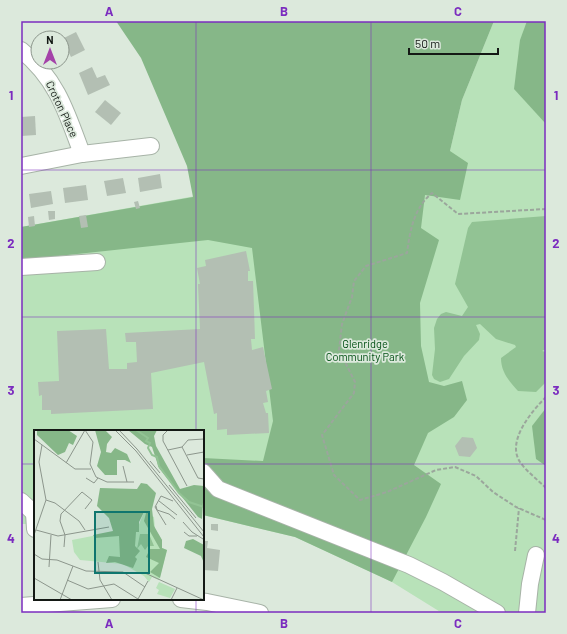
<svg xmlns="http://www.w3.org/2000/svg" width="567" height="634" viewBox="0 0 567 634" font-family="Barlow,sans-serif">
	<rect width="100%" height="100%" fill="#dce9dc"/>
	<polygon fill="#b8e2b9" points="494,21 546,21 546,613 442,613 392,582 295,537 203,515 203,431 35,431 35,524 21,524 21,227 450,151 462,100"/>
	<g fill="#86b788">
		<polygon points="116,21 494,21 462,100 450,151 468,163 460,200 425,195 421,228 439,240 420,303 421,346 429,382 444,386 462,381 467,400 454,417 428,433 414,465 441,484 426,517 392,582 295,537 203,515 203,458 263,461 273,421 252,248 208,240 21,260 21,227 193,197 187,166 141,58"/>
		<polygon points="527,21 546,21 546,124 514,89 520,40"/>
		<polygon points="546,408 546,466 536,459 532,426"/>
	</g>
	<path fill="#92c394" d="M 546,216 L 546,349 L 542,351 L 546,352 L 546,382 L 536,392 L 518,391 C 509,381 501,372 501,358 L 516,347 L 515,345 L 496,339 L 480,324 L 476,325 L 480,334 L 479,340 L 464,356 L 449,379 L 440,382 L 434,379 L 432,375 L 435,349 L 434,328 L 437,319 L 441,314 L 446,312 L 462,316 L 468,307 L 455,284 L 468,228 L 472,222 Z"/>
	<g fill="#b3bfb3">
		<polygon points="76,32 85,50 71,57 62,39"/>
		<polygon points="92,67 97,78 105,75 110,85 88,95 79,73"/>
		<polygon points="105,100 121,113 111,125 95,112"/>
		<polygon points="35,116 36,135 21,136 21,117"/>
		<polygon points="160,174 162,188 140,192 138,178"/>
		<polygon points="123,178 126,193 107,196 104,181"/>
		<polygon points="86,185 88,200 65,203 63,188"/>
		<polygon points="51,191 53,204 31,208 29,194"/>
		<polygon points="138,201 140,208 136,209 134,202"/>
		<polygon points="48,211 55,211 55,219 49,220"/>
		<polygon points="86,215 88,227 81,228 79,216"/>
		<polygon points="34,216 35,226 29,227 28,217"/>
		<polygon points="246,251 250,271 248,271 248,281 253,281 255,339 251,339 252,350 263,347 272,389 266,391 268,402 263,403 266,413 268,413 269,433 227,435 227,429 217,430 217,413 214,414 204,362 151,373 153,409 51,414 51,410 42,410 42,395 39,396 38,382 59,381 57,331 106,329 109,369 127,369 127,363 137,362 136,342 126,342 125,333 200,329 198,284 200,284 197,268 206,266 205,260"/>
		<polygon points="462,437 473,438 477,448 470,457 459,456 455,446"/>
		<polygon points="211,524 218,524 218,531 211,530"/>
		<polygon points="203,541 208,541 207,548 220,550 218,571 203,570"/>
	</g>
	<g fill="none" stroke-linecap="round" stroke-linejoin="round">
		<defs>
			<g id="minor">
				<path d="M 21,50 C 57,79 67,113 82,154"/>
				<polyline points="21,166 82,154 151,146"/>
				<polyline points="21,267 97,262"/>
				<polyline points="203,472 218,489 409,565 443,582 497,613"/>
				<polyline points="21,501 34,513"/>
				<polyline points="34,513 35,529"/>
				<polyline points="181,599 207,602 260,613"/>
				<polyline points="21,606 112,599"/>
				<polyline points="527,613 530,584 536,555"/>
			</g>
		</defs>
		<use href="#minor" stroke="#a7b3a7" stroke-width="18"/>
		<g stroke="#9ba69c" stroke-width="2" stroke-dasharray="4 2" stroke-linecap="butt">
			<path d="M 546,209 L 458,214 L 432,193 C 414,208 410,230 407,253 L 366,266 L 354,281 L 352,297 L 342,324 L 339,350 L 355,382 L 354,393 L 322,435 L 334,475 L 360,500 L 387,492 L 436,470 L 455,467 L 476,476 L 493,492 L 516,507 L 546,520"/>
			<path d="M 546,397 C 532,411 506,441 520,462 C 526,471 538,480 546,488"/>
			<polyline points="515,551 519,508"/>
		</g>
		<use href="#minor" stroke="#fff" stroke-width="16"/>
	</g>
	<path fill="none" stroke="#7b2cbf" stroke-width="1" stroke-opacity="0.55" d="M 196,21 L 196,431M 371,21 L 371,613M 21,170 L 546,170M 21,317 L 546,317M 21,464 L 35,464M 203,464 L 546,464M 196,599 L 196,613"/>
	<g text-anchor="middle" stroke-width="3.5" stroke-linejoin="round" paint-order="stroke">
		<g font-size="11" fill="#141915" stroke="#dce9dc">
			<text transform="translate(62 109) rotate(65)" y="4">Croton Place</text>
		</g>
		<g font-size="11" fill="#014f13" stroke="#dce9dc">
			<text x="365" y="348">Glenridge<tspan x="365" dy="13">Community Park</tspan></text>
		</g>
	</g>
	<g transform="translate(34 430)">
		<rect width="170" height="170" fill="#dce9dc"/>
		<path d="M 110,82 L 120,87 L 121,99 L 128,110 L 128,118 L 133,120 L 125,150 L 118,147 L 115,152 L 110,146 L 89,134 L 46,130 L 40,122 L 38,110 L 104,97 ZM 125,152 L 141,159 L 136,168 L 123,164 L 125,160 L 122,158 Z" fill="#b8e2b9"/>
		<path d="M 3,0 L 34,0 L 43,6 L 39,15 L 35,13 L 31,22 L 24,25 L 3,5 ZM 61,0 L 71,0 L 78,7 L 73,14 L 72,22 L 77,23 L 81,18 L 93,24 L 97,33 L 91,30 L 83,30 L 83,45 L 71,45 L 63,36 L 67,22 ZM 94,0 L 123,0 L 120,6 L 122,16 L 146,59 L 160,55 L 170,56 L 168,89 L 164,87 L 125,38 L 118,17 L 111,14 ZM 107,53 L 113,54 L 122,63 L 118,79 L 120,96 L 128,110 L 128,118 L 133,120 L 126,148 L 116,142 L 125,133 L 112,127 L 116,119 L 126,119 L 110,91 L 112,83 L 110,82 L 105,92 L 105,102 L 102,102 L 101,116 L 106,121 L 101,127 L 103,129 L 99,138 L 81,132 L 72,133 L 75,126 L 86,127 L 85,106 L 61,108 L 59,105 L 79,101 L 75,88 L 63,76 L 66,58 L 103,59 ZM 159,109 L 170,115 L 170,133 L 167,126 L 150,118 L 152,111 Z" fill="#86b788"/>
		<path d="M 106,104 L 115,104 L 120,116 L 114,116 L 111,120 L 107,114 L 103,119 Z" fill="#92c394"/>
		<path fill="none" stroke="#92c394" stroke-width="2" d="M 102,0 L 114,8 L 112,11 L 116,13 L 114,18 L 118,25 L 123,27 L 125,36 L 145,63 L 155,72 L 170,77"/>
		<path fill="none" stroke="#8c968c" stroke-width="1" d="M 51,0 L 59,12 L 56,34 L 62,47 L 73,52 L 100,52M 81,0 L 102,21 L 170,107M 85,0 L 103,19 L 170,102M 134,0 L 129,5 L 129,11 L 153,56M 0,9 L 41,39 L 57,39M 148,17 L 164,48 L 170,49M 148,17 L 154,10 L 170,9M 134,20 L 148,17M 153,25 L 170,22M 116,31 L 126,43M 32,33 L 51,0M 89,36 L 93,52M 52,48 L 60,53 L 64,48M 135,55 L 162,88M 12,70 L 21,73 L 45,91 L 51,100M 125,71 L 143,85M 122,76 L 123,80 L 135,84 L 141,89M 149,92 L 158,102 L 169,109M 132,95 L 121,77 L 127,66 L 139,71M 2,100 L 24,106 L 75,97M 150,102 L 155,106 L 163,106M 0,105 L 12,70 L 5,32 L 8,15M 30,117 L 31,105 L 26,91 L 27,84 L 48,62 L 58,70 L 51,79M 0,124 L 8,129 L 23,130 L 52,141 L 89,142 L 111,157M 64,132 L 66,150 L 78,170M 15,137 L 17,105M 111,143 L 170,170M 0,148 L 38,170M 33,150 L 54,159 L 80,154 L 104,169M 104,169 L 114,151M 26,170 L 39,136M 137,170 L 143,158"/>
		<path fill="#0f766e" fill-opacity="0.15" stroke="#0f766e" stroke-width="2" d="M 61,82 L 115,82 L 115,143 L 61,143 Z"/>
		<rect width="170" height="170" fill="none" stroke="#141915" stroke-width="2"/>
	</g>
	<rect width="567" height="634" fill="none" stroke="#dce9dc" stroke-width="44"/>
	<g transform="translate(50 50)"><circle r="19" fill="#dce9dc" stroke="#8c968c"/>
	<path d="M0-3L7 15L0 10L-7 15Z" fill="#a442a9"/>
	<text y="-6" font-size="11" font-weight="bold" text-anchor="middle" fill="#141915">N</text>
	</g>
	<path d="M409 48v6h89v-6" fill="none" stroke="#141915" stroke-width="2"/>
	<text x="415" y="48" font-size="12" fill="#141915" stroke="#dce9dc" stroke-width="3" paint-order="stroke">50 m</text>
	<rect x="22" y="22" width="523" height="590" fill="none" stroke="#7b2cbf" stroke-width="1.5"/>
	<g font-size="13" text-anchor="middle" font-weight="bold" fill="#7b2cbf">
		<text x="109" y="16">A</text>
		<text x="284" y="16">B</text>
		<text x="458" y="16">C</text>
		<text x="11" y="100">1</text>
		<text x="556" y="100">1</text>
		<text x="11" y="248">2</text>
		<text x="556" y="248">2</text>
		<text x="11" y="395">3</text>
		<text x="556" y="395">3</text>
		<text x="11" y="543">4</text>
		<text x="556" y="543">4</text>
		<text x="109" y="628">A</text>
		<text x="284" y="628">B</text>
		<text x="458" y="628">C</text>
	</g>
</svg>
